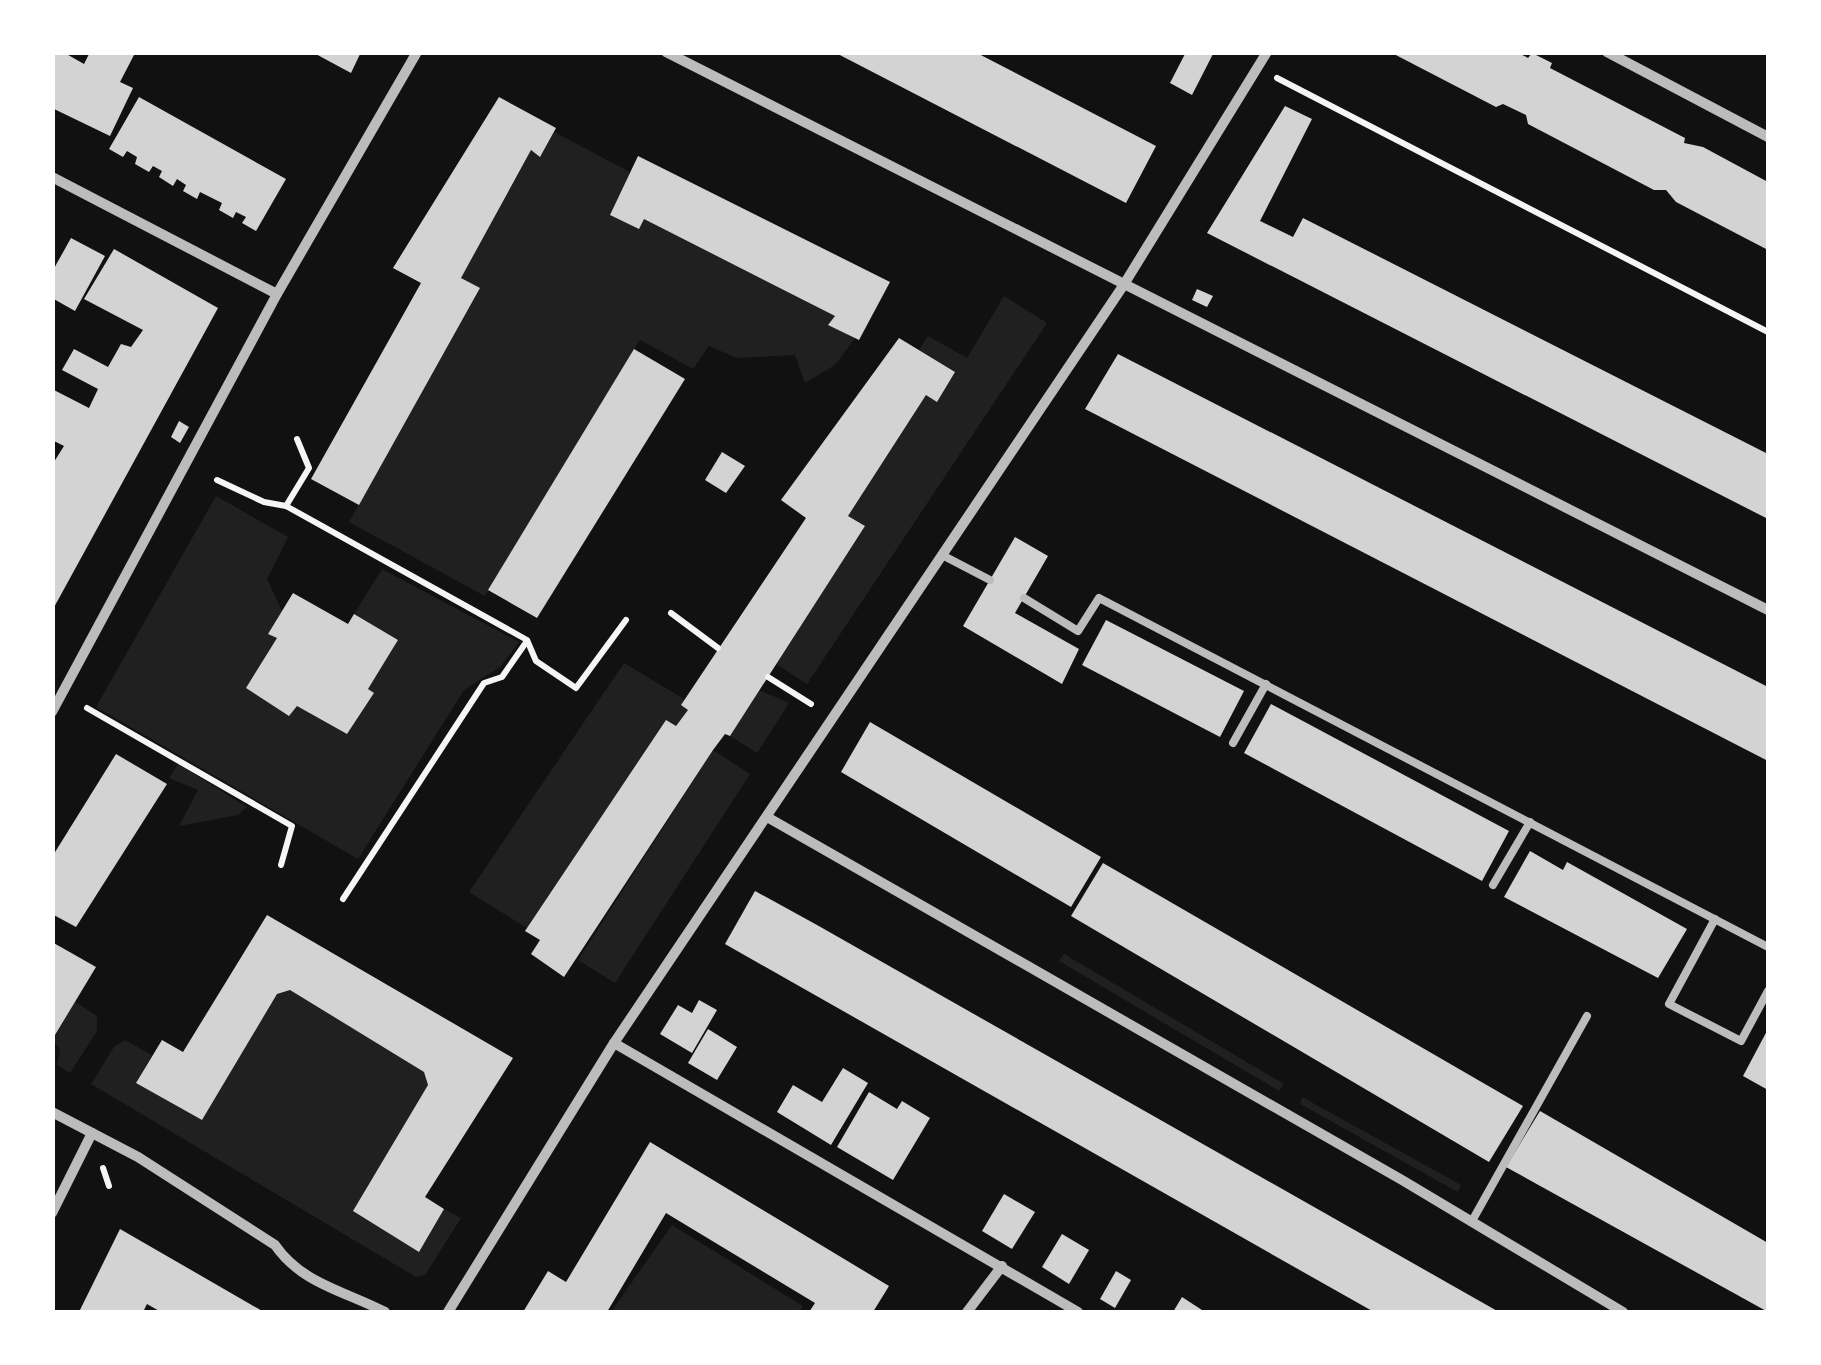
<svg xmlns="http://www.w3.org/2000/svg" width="1821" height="1365" viewBox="0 0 1821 1365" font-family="Arial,sans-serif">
	<rect width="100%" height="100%" fill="#111"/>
	<g fill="#202020">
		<polygon points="554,132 630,172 611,215 639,229 644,219 835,316 829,324 855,338 835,365 805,383 795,355 737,358 709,346 693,369 640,340 485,596 349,522 480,289 461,278 531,150 540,156"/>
		<polygon points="1004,296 1047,323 807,684 776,664 865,526 848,516 926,395 938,401 955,372 919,350 928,336 967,358"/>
		<polygon points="216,496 288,537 267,579 282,611 268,634 277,638 246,688 289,716 297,706 347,734 374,694 368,689 398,640 354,614 382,569 519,642 500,667 464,690 358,859 96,707"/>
		<polygon points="624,663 684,699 681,705 688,710 676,726 666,721 527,928 469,892"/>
		<polygon points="759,690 789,703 757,753 730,736"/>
		<polygon points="713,750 750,774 615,983 578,960"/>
		<polygon points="178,764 247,807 238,815 179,826 198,790 169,778"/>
		<polygon points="1064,954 1284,1084 1279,1091 1059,961"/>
		<polygon points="290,990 424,1072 428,1085 419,1252 444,1209 461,1218 425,1275 416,1277 91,1084 114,1047 125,1040 152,1055 136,1083 202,1120 277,994"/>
		<polygon points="75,1002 97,1016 97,1031 70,1073 57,1065 60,1050 53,1040"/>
		<polygon points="1302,1097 1461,1185 1458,1192 1300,1104"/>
		<polygon points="672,1225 803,1306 799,1312 611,1312"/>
	</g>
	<g fill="#d3d3d3">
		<polygon points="52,52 63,52 84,64 90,52 134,55 120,82 133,88 110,136 52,108"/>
		<polygon points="312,52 361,52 351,73"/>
		<polygon points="834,52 975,52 1156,146 1126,203"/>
		<polygon points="1186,52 1214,52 1192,95 1170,83"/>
		<polygon points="1390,52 1517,52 1528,58 1532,53 1552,63 1550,68 1685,138 1684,143 1703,147 1768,182 1768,250 1676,202 1666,190 1654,190 1528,124 1526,115 1503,104 1496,107"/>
		<polygon points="139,97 286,179 256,231 242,223 246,217 236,212 233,218 219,210 222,203 200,192 197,199 183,191 186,185 177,179 173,186 159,177 162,171 153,166 149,172 135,164 137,157 127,151 123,157 109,149"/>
		<polygon points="499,97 556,128 540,157 531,150 461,278 480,288 359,505 311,479 421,283 393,268"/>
		<polygon points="1285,106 1312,119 1260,221 1293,237 1303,218 1768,454 1768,519 1207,233"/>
		<polygon points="638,156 890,282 859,340 828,325 835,316 644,219 639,229 610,215"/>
		<polygon points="71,238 105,256 75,311 52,298 52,272"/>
		<polygon points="114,249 218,308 52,611 52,465 64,446 52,440 52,389 89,408 98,389 62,370 74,349 108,367 121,344 131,347 143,330 84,299"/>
		<polygon points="1197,289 1213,296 1207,307 1192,300"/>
		<polygon points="899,338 955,372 937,402 926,395 848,516 865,526 730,736 725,734 713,750 564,977 531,954 540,940 525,931 666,720 676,726 688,710 681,705 806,518 781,500"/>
		<polygon points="634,349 685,379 537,618 488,590"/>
		<polygon points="1118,354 1768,687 1768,761 1085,409"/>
		<polygon points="179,421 189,427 180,443 171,437"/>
		<polygon points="722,452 745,466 726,493 705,480"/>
		<polygon points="1015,537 1048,556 1015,613 1079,649 1062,684 963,626"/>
		<polygon points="293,593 348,624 354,614 398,640 368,689 374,693 347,734 297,706 289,716 246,688 277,638 268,634"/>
		<polygon points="1106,620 1244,691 1220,737 1082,665"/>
		<polygon points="1271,704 1509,831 1482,881 1244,753"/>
		<polygon points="870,722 1101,857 1071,907 841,772"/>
		<polygon points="116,754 167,784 76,927 52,914 52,857"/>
		<polygon points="1530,851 1563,870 1567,862 1687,929 1658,978 1504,897"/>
		<polygon points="1103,863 1523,1106 1489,1162 1071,916"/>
		<polygon points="755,891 817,925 1499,1312 1374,1312 1289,1264 725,944"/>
		<polygon points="267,915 513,1058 425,1197 444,1209 419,1252 353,1211 428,1085 424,1072 290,990 277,994 202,1120 136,1083 162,1040 183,1052"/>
		<polygon points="52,942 96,967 52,1040"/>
		<polygon points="699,1000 717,1010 692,1053 660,1034 678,1005 692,1013"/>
		<polygon points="708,1029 737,1047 717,1080 688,1063"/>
		<polygon points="1768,1029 1768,1090 1743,1076"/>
		<polygon points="843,1068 868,1083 831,1145 777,1112 793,1085 822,1102"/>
		<polygon points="869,1092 897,1109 902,1101 930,1118 893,1180 837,1147"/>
		<polygon points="1540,1111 1768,1243 1768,1312 1506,1167"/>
		<polygon points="650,1142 889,1286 873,1312 809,1312 815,1303 666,1213 607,1312 523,1312 548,1271 566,1282"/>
		<polygon points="1004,1194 1035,1212 1012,1249 982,1231"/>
		<polygon points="120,1229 264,1312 161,1312 147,1304 143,1312 79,1312"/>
		<polygon points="1062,1234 1089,1250 1069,1284 1042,1267"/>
		<polygon points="1116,1271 1131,1280 1115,1308 1100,1299"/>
		<polygon points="1182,1297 1202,1310 1201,1312 1173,1312"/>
	</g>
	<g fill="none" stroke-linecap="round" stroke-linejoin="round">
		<g stroke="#f5f5f5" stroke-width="6">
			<polyline points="1277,78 1768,332"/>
			<polyline points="217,480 264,502 286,506 527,640 536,661 576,688 626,620"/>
			<polyline points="286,506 309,468 297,439"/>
			<polyline points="671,613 718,648"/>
			<polyline points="768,677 811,704"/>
			<polyline points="87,708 292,826 281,865"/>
			<polyline points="343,899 484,683 502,677 527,641"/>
			<polyline points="103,1168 109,1186"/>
		</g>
		<g stroke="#bcbcbc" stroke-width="8">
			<polyline points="942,555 990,580"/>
			<polyline points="1024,598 1078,631 1099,598 1768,947"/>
			<polyline points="1233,743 1266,684"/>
			<polyline points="1493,885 1530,822"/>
			<polyline points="1715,919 1669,1004 1741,1041 1768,991"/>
			<polyline points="1472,1221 1587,1016"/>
		</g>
		<g stroke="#bcbcbc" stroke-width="10">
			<polyline points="666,52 1768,610"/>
			<polyline points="1607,52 1768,137"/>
			<polyline points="52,177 277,294"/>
			<polyline points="52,712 277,294 417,52"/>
			<polyline points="767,817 1402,1180 1623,1312"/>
			<polyline points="614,1043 1078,1312"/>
			<path d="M 52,1112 L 138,1157 L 275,1245 C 302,1284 345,1291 385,1312"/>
			<polyline points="52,1213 92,1133"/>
			<polyline points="448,1312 614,1043 1123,286 1267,52"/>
			<polyline points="967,1312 1002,1266"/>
		</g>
	</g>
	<rect width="1821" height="1365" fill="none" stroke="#ffffff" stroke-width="110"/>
</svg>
